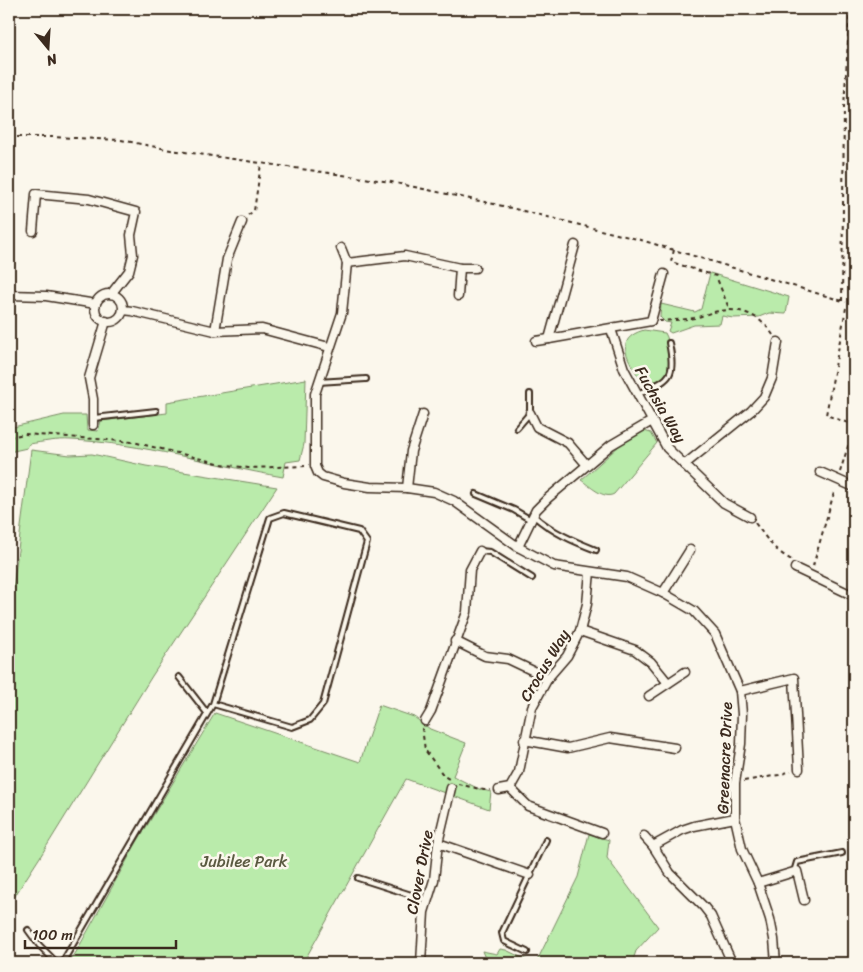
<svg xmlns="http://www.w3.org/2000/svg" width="863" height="972" viewBox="0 0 863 972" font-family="Sriracha,sans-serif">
	<rect width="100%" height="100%" fill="#fbf7ec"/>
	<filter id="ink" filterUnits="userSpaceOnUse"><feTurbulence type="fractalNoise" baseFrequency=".02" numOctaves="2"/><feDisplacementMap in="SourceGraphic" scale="10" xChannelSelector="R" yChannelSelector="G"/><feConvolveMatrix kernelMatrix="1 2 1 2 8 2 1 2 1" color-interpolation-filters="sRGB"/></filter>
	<g filter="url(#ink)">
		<g fill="#baebab" stroke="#7a8a64">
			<polygon points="710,273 789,297 786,314 769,313 759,317 733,318 722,316 720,324 694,325 671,333 668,331 671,323 665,322 660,317 661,304 695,312 701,309"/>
			<path d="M 644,330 L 665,333 C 670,342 674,362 670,372 C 669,374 667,376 665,379 L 649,382 L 641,380 C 629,361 612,339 644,330 Z"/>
			<path d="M 306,379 L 304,444 L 300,460 L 286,462 L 283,477 C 212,465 143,443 71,440 C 57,439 43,442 29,444 L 27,448 L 9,452 L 9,428 L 64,415 L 86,415 L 87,430 L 98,431 L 101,421 L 167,413 L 167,402 Z"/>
			<path d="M 644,431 L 651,433 L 657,443 L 614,494 C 604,500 590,486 581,480 L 620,445 Z"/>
			<polygon points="31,450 70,455 92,454 146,466 277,487 152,676 40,857 9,905 9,604 11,604"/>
			<polygon points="379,705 414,717 430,729 466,743 453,776 479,789 491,792 489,809 406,779 303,963 70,963 137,842 215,713 360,762"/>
			<polygon points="589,834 609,840 607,858 658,927 636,951 632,963 536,963 578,877"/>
			<polygon points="500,949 506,950 533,963 487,963 482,951 497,954"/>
		</g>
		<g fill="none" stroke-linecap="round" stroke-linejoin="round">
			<defs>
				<g id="service">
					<polyline points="853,305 854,305"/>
					<polyline points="318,382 366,379"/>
					<path d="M 638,394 C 668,379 677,380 669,343"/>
					<polyline points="94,418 156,411"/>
					<polyline points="517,428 530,413 530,394"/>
					<polyline points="476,494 514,510 531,520"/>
					<path d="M 534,516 C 552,532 573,541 596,550"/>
					<polyline points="480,551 490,552 532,578"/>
					<polyline points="179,677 207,713"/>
					<polyline points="794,872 797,862 842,853"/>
					<polyline points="358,878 427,900"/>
					<polyline points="28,930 39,945 57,963"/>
					<polyline points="527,952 504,941 502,933 546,840"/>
					<polyline points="62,963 213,704 270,518 284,513 359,531 367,542 323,704 310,720 292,727 213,704"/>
				</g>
				<g id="minor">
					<polyline points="33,231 36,194 89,199 136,212 131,235 133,255 129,271 111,294"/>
					<polyline points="575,245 549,339 651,321 664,274"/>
					<polyline points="341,248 347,263 342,313 315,394 315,466 318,473 323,477 344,483 370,487 407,488 434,492 454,501 518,547 554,566 627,577 663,593 694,611 715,634 740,691 742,714 741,744 735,783 735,818 742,849 758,883 770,919 774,939 776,963"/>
					<polyline points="347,263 405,256 460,268 458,296"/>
					<polyline points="460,268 475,268"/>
					<circle cx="109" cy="308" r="14"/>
					<polyline points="9,295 46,296 96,304"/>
					<polyline points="123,310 132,311 215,331 262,329 329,347"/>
					<polyline points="611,329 624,369 667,448 724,503 750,517"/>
					<polyline points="215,331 227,259 242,222"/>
					<polyline points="536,341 549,339"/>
					<polyline points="530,413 537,427 568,443 586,464"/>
					<polyline points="93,425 93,399 89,378 106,321"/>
					<polyline points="684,465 751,411 764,397 772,378 778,342"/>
					<polyline points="820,472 854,487"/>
					<polyline points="407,488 411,451 423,414"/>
					<polyline points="518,547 536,510 548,498 611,445 652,421"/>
					<polyline points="795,568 854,596"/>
					<polyline points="663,593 690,550"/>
					<polyline points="580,631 635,650 651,662 668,683"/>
					<polyline points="455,641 485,656 508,659 548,678"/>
					<polyline points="740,691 794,678 799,769"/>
					<polyline points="649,696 685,672"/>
					<polyline points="425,721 431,711 467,612 470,570 480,551"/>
					<polyline points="524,740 568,748 610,738 675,748"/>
					<polyline points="510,788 528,806 602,833"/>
					<polyline points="499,790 510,788 519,772 532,707 548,678 567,656 580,631 587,604 590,572"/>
					<polyline points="644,836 653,846"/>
					<polyline points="438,843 530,875"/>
					<polyline points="758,883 797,871 804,900"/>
					<polyline points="421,963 424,912 434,880 438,843 451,788"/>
					<polyline points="732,963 711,916 704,907 670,873 653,846 682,830 694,826 735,818"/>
				</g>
			</defs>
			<use href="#service" stroke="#3b2a1e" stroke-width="8"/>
			<use href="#minor" stroke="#3b2a1e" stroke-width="11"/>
			<g stroke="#3b2a1e" stroke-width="2" stroke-dasharray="4 4" stroke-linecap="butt">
				<polyline points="9,137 52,137 121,140 171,150 391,182 503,206 641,240 846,302"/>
				<polyline points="248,215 254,211 261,164"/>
				<polyline points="674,250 671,262 716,276 730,311"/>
				<polyline points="842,301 844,107 850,9"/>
				<polyline points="846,308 826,415 854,425"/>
				<path d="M 659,321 C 670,320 682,320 694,318 C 703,316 711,312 720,311 C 743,307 761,317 773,335"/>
				<polyline points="9,437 24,434 96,439 133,442 222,464 248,468 305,466"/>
				<polyline points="840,472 854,427"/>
				<path d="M 755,523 C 768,540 773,550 792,560"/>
				<polyline points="813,566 835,489"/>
				<polyline points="422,728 425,750 444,776 449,779"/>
				<polyline points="744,781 779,775 791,771"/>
				<polyline points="458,784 484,790 490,790"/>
			</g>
			<use href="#service" stroke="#fbf7ec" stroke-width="4"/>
			<use href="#minor" stroke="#fbf7ec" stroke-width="8"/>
		</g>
	</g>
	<g text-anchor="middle" stroke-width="5" stroke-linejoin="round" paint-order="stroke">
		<g font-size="16" fill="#3b2a1e" stroke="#fbf7ec">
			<text transform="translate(661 404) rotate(60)" y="6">Fuchsia Way</text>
			<text transform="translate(544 665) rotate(-59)" y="6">Crocus Way</text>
			<text transform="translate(724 758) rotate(-88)" y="6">Greenacre Drive</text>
			<text transform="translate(419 872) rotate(-79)" y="6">Clover Drive</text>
		</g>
		<g font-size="16" fill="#5b5a41" stroke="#fbf7ec">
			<text x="244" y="867">Jubilee Park</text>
		</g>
	</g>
	<rect width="863" height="972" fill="none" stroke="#fbf7ec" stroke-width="30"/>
	<rect x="15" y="15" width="833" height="942" fill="none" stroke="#3b2a1e" stroke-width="2" filter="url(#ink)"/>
	<g transform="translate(48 48) rotate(162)" stroke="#fbf7ec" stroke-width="4" paint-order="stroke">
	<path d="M0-4L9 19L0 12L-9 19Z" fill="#3b2a1e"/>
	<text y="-8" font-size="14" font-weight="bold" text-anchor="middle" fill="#3b2a1e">N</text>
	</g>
	<path d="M25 940v8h151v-8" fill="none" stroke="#3b2a1e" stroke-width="2.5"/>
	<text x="32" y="940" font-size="15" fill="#3b2a1e" stroke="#fbf7ec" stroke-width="4" paint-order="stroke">100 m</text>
</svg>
